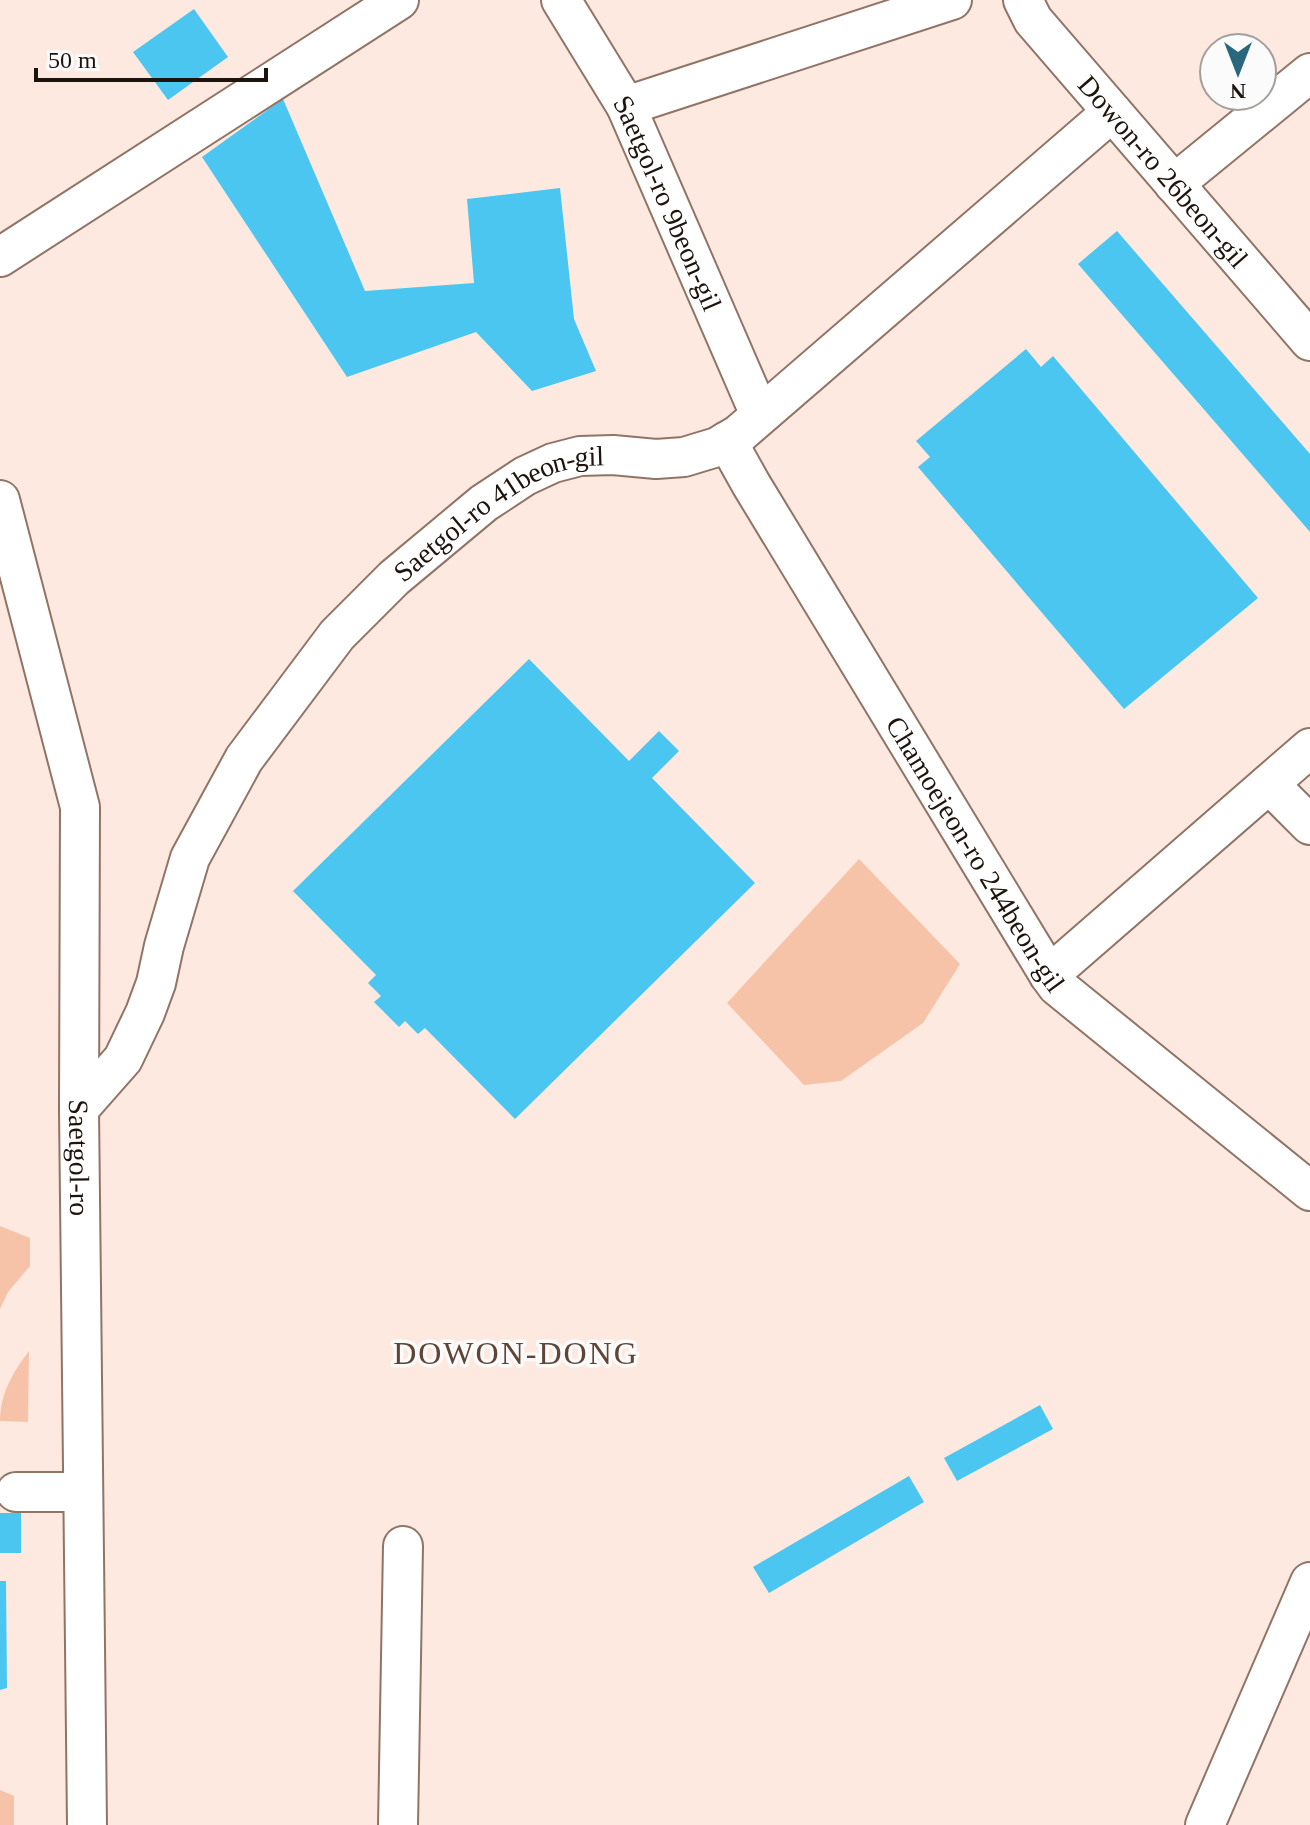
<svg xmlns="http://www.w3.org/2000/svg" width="1310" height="1825" viewBox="0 0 1310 1825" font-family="'Times New Roman',serif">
	<rect width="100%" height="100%" fill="#fde9e0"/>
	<g fill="#f6c3a9">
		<polygon points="859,859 960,964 923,1023 841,1081 804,1085 727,1003"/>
		<polygon points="0,1226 30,1238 30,1266 8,1292 0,1309"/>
		<path d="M 29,1351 L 28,1422 L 0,1421 C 0,1394 13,1372 29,1351 Z"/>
		<polygon points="0,1790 14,1796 14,1825 0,1825"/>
	</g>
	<g fill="#4bc6f0">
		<polygon points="194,9 228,57 168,100 133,52"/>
		<polygon points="283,99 365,291 474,283 467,199 560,188 574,319 596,371 532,391 476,332 347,377 202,157"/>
		<polygon points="1117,231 1310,454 1310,532 1078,264"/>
		<polygon points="1026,349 1041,367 1053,356 1258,598 1124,709 918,467 930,457 916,441"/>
		<polygon points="529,659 629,761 659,731 679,751 652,778 755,883 515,1119 425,1028 418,1034 405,1021 399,1027 374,1002 381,996 368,983 376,975 293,891"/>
		<polygon points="1040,1405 1053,1429 957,1481 944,1458"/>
		<polygon points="909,1476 924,1502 769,1593 753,1567"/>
		<rect x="0" y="1513" width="21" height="40"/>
		<polygon points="0,1581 6,1581 7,1688 0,1690"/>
	</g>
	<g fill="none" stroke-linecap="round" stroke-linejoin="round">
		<defs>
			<g id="minor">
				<path id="s1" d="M 561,0 L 626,106 L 760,415"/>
				<path id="s2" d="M 1023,0 L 1033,20 L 1310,341"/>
				<polyline points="626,106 952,0"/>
				<polyline points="1174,184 1310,73"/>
				<polyline points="0,257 399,0"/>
				<path id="s3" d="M 727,441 L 751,484 L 1049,975 L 1057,986 L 1310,1191"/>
				<path id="s4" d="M 0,500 L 80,807 L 79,1109 L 87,1825"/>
				<polyline points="1269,784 1310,825"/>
				<polyline points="1049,975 1310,748"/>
				<path id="s5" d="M 79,1109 L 123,1059 L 145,1013 L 156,983 L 164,946 L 190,858 L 244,759 L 337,635 L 394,578 L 484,503 L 525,476 L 553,463 L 580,456 L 613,455 L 656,459 L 684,457 L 717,447 L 739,434 L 1112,112"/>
				<polyline points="16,1492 83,1492"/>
				<polyline points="398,1825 403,1546"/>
				<polyline points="1205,1825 1310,1582"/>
			</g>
		</defs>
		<use href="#minor" stroke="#907466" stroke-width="42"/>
		<use href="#minor" stroke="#fff" stroke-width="38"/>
	</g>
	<g text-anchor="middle" stroke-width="7" stroke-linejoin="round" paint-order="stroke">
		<g font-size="28" fill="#1e140e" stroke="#fbfbfb">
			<text dy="10" stroke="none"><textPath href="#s2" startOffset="222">Dowon-ro 26beon-gil</textPath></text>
			<text dy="10" stroke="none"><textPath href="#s1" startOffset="230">Saetgol-ro 9beon-gil</textPath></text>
			<text dy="10" stroke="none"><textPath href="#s5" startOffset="754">Saetgol-ro 41beon-gil</textPath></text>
			<text dy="10" stroke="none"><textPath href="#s3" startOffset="482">Chamoejeon-ro 244beon-gil</textPath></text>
			<text dy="10" stroke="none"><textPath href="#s4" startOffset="668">Saetgol-ro</textPath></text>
		</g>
		<g font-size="32" letter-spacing="2" fill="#5f4537" stroke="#fbfbfb">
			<text x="516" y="1364">DOWON-DONG</text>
		</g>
	</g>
	<g transform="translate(1238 72) rotate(180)"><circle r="38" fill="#fbfbfb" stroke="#a39f9c" stroke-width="2"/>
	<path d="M0-6L14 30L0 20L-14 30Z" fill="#29677d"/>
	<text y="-12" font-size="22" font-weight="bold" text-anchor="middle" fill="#1e140e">N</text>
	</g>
	<path d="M36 68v12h230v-12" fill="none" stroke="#1e140e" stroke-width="4"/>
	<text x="48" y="68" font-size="24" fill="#1e140e" stroke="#fbfbfb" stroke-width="6" paint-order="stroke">50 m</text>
</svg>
